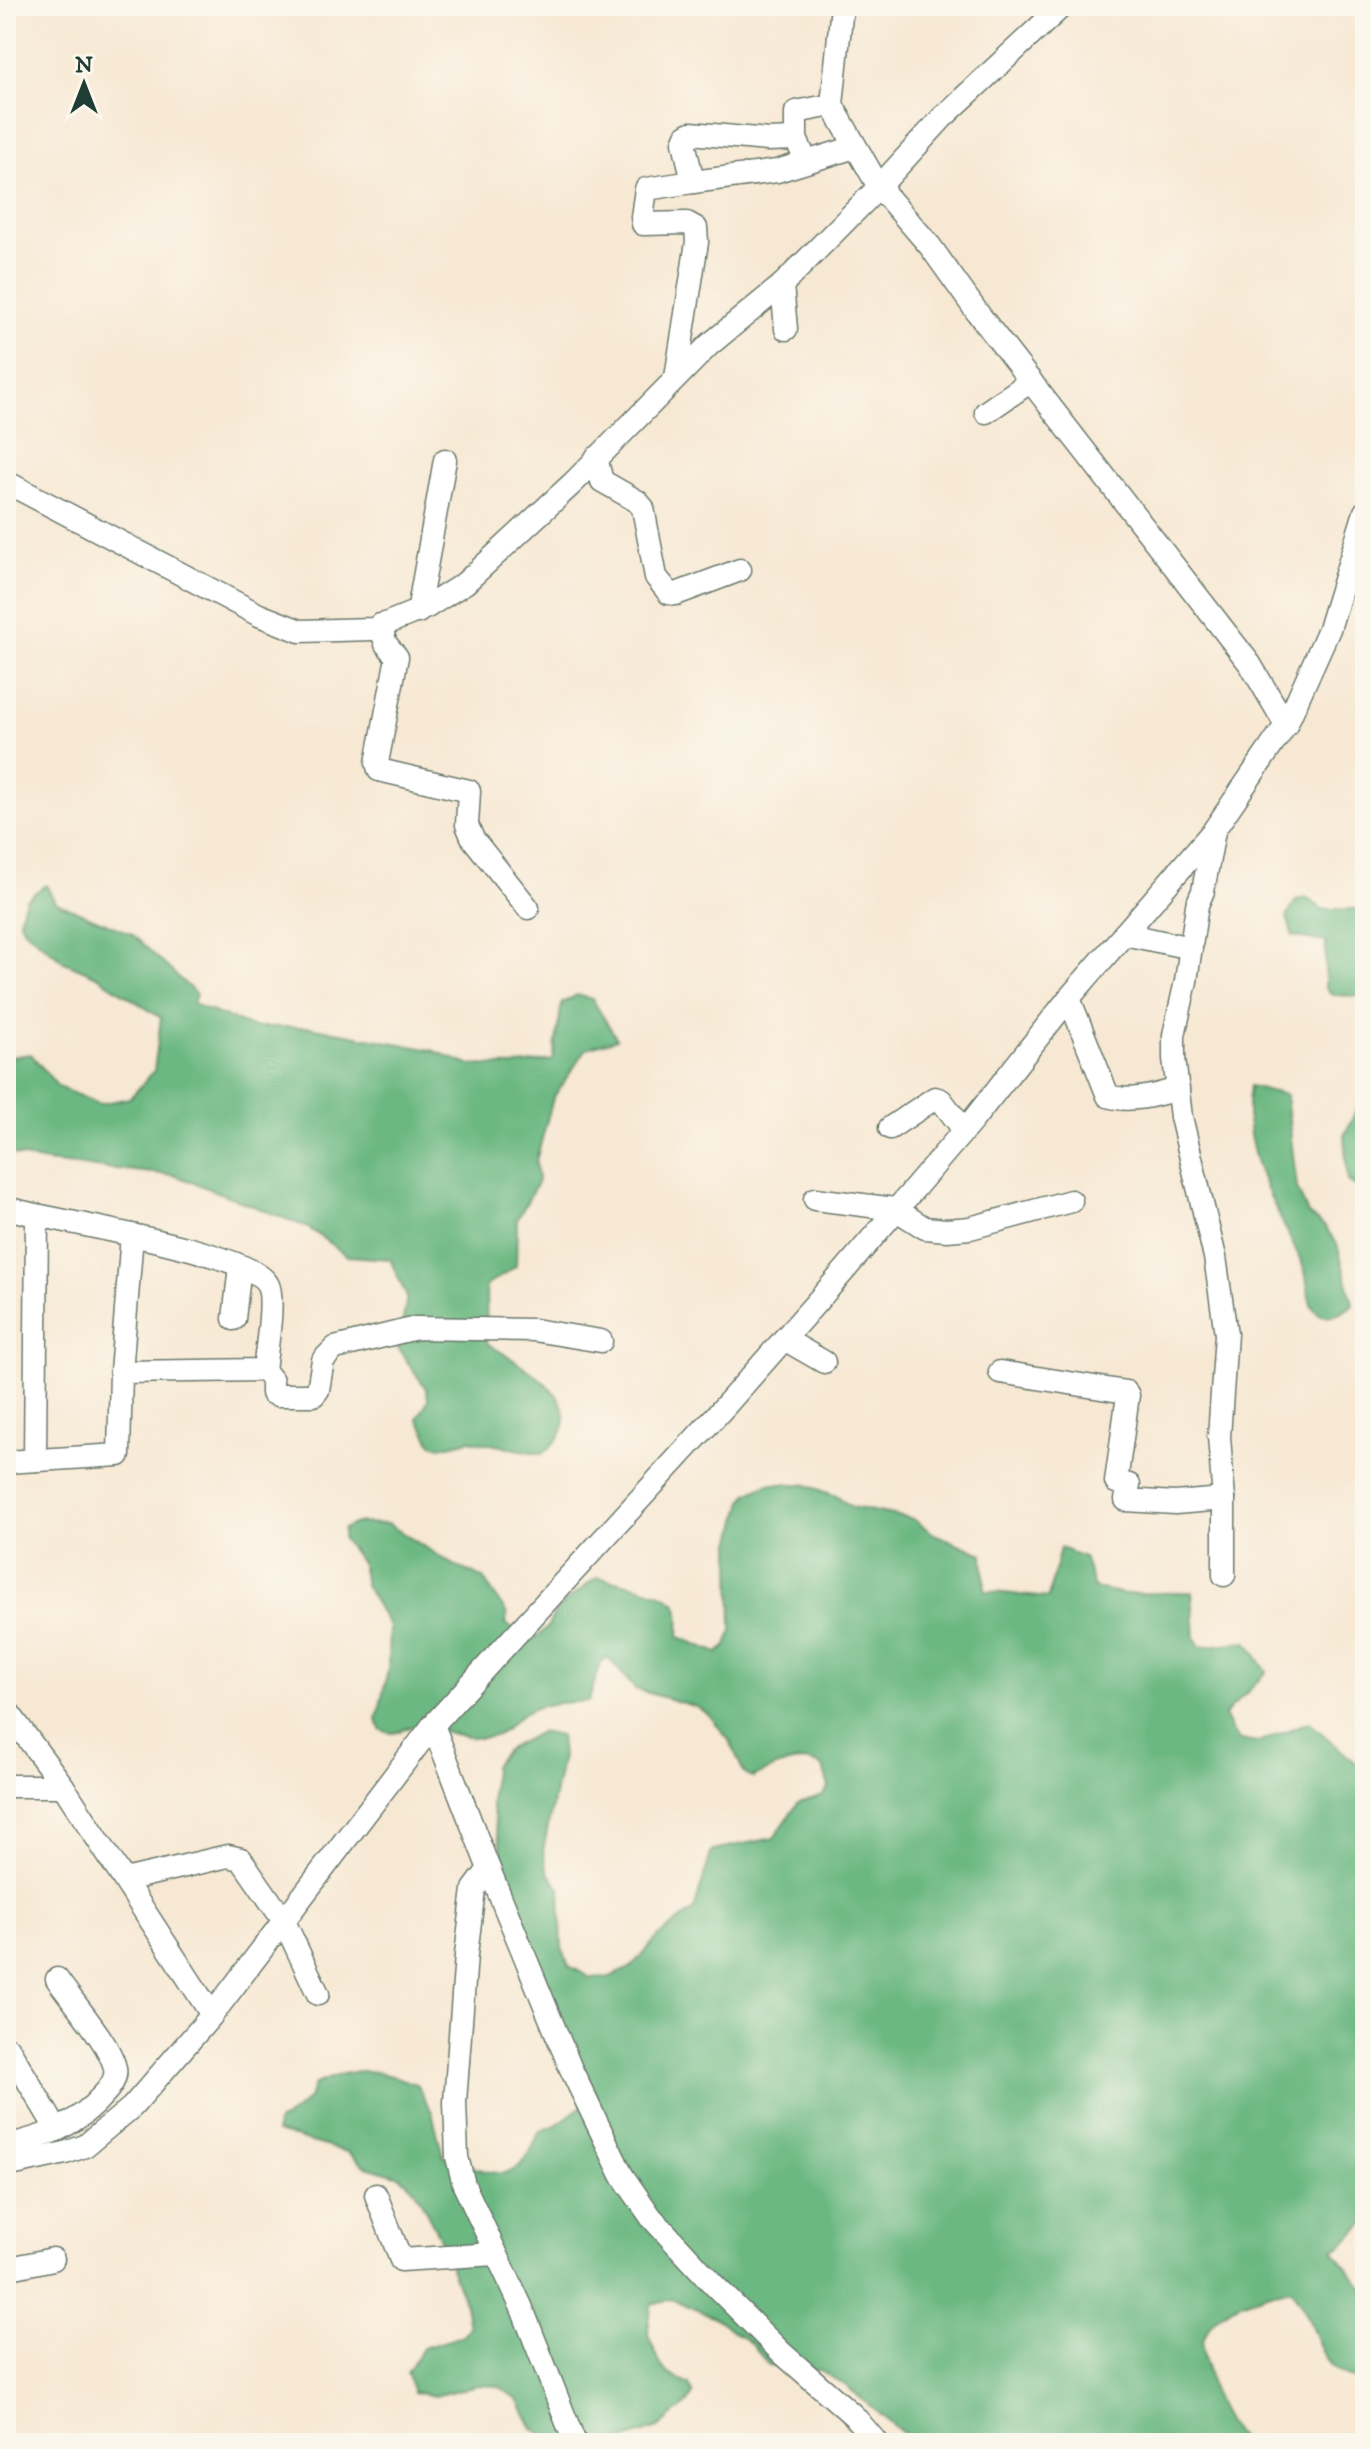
<svg xmlns="http://www.w3.org/2000/svg" width="1371" height="2449" viewBox="0 0 1371 2449" font-family="'IM FELL DW Pica',serif">
	<rect width="100%" height="100%" fill="#fbf7ec"/>
	<filter id="ink" filterUnits="userSpaceOnUse"><feTurbulence type="fractalNoise" baseFrequency=".0125" numOctaves="2"/><feDisplacementMap in="SourceGraphic" scale="16" xChannelSelector="R" yChannelSelector="G"/><feConvolveMatrix kernelMatrix="1 2 1 2 8 2 1 2 1" color-interpolation-filters="sRGB"/></filter>
	<filter id="wash" filterUnits="userSpaceOnUse"><feTurbulence type="fractalNoise" baseFrequency=".006" numOctaves="4" result="noise"/><feDisplacementMap in="SourceGraphic" scale="32" xChannelSelector="R" yChannelSelector="G"/><feGaussianBlur stdDeviation="1.8" result="paint"/><feColorMatrix in="noise" values="0 0 0 0 0 0 0 0 0 0 0 0 0 0 0 0 0 1.4 0 .05"/><feComposite in="paint" operator="in"/></filter>
	<g filter="url(#wash)">
		<rect width="100%" height="100%" fill="#f7e8d3"/>
		<g fill="#6cb882" stroke="#467a5b" stroke-width="2">
			<path d="M 46,885 L 55,902 L 132,934 L 196,994 L 193,1004 L 252,1027 L 310,1027 L 432,1050 L 469,1065 L 513,1066 L 553,1060 L 562,1003 L 577,995 L 592,999 L 617,1039 L 587,1048 L 553,1098 L 536,1161 L 538,1181 L 517,1220 L 516,1266 L 486,1286 L 487,1343 C 526,1369 604,1406 542,1454 L 470,1440 L 441,1447 L 432,1444 L 418,1418 L 428,1400 L 427,1390 L 398,1348 L 407,1297 L 390,1259 L 347,1256 L 307,1227 L 174,1175 L 46,1162 L 6,1153 L 6,1063 L 9,1057 L 31,1054 L 58,1087 L 99,1104 L 130,1098 L 154,1071 L 161,1018 L 97,976 L 64,962 L 24,929 L 19,920 L 26,899 Z"/>
			<polygon points="1306,897 1322,909 1359,909 1365,905 1365,996 1333,995 1325,987 1326,942 1293,936 1287,917 1296,900"/>
			<path d="M 1250,1086 L 1286,1095 L 1297,1188 L 1308,1214 L 1325,1227 L 1337,1244 L 1353,1304 C 1344,1313 1325,1323 1315,1310 C 1306,1300 1309,1281 1304,1268 C 1279,1210 1238,1152 1250,1086 Z"/>
			<polygon points="1365,1093 1365,1193 1348,1181 1344,1136"/>
			<path d="M 768,1484 L 804,1484 L 836,1496 L 852,1507 L 913,1519 L 934,1534 L 983,1554 L 985,1591 L 1048,1598 L 1060,1548 L 1084,1557 L 1094,1588 L 1125,1594 L 1192,1592 L 1195,1638 L 1200,1647 L 1247,1641 L 1267,1672 L 1224,1715 L 1232,1732 L 1239,1740 L 1260,1742 L 1309,1722 L 1358,1765 L 1365,1776 L 1365,2223 L 1341,2246 L 1333,2250 L 1365,2290 L 1365,2379 C 1322,2380 1320,2340 1304,2309 C 1300,2302 1295,2295 1290,2288 C 1259,2297 1213,2304 1203,2341 C 1201,2351 1207,2367 1209,2378 C 1214,2403 1226,2424 1244,2443 L 915,2443 L 845,2385 L 819,2370 L 769,2366 L 753,2345 L 712,2316 L 672,2299 L 651,2304 L 648,2336 L 661,2365 L 667,2373 L 689,2385 L 693,2394 L 688,2403 L 658,2428 L 617,2442 L 549,2438 L 533,2428 L 519,2401 L 499,2386 L 477,2385 L 435,2396 L 414,2392 L 407,2373 L 422,2348 L 463,2336 L 469,2327 L 465,2304 L 438,2234 L 415,2190 L 400,2176 L 363,2165 L 347,2152 L 276,2132 L 277,2122 C 294,2113 309,2104 314,2085 C 358,2064 372,2069 416,2084 L 432,2112 L 443,2156 C 492,2173 517,2193 539,2132 L 558,2124 L 596,2095 L 520,1931 L 491,1804 L 493,1766 L 506,1750 L 540,1732 L 560,1736 L 562,1756 L 543,1851 L 548,1872 L 560,1888 L 562,1949 L 570,1966 L 591,1978 L 610,1977 L 630,1968 L 659,1936 L 694,1910 L 712,1850 L 774,1838 L 798,1803 L 823,1795 L 829,1787 L 823,1767 C 798,1753 776,1767 752,1778 L 744,1773 L 731,1743 L 710,1716 L 697,1707 L 635,1689 L 608,1657 L 600,1663 L 589,1701 C 567,1703 543,1701 523,1714 C 513,1720 504,1734 494,1736 C 468,1743 445,1729 420,1726 C 404,1724 399,1740 380,1729 L 377,1720 L 388,1670 L 389,1626 L 365,1585 L 361,1563 L 343,1539 L 343,1529 L 356,1523 L 388,1524 L 452,1564 L 483,1578 L 507,1614 L 506,1624 L 531,1641 L 547,1628 L 557,1609 L 597,1577 C 614,1581 668,1590 677,1605 C 681,1613 679,1628 679,1637 L 718,1653 L 727,1646 L 732,1630 L 731,1547 L 743,1501 L 749,1493 Z"/>
		</g>
	</g>
	<g filter="url(#ink)">
		<g fill="none" stroke-linecap="round" stroke-linejoin="round">
			<defs>
				<g id="street">
					<polyline points="842,6 832,105 879,187 930,246 977,312 1250,664 1286,725"/>
					<polyline points="796,139 768,140 691,133 687,135 684,142 693,182 777,171 855,147"/>
					<polyline points="802,152 796,139 796,112 832,105"/>
					<polyline points="782,285 786,329"/>
					<polyline points="676,378 697,242 696,228 687,223 643,224 642,217 646,189 693,182"/>
					<polyline points="986,412 1031,381"/>
					<polyline points="596,458 602,481 637,501 643,508 656,577 669,593 676,594 740,570"/>
					<polyline points="6,482 259,615 300,631 373,629 427,607 465,583 574,482 709,345 782,285 879,187 942,118 1062,6"/>
					<polyline points="418,612 445,460"/>
					<polyline points="380,625 386,644 397,657 377,763 379,770 469,791 467,825 473,839 528,908"/>
					<polyline points="1214,831 1203,891 1197,905 1186,981 1174,1035 1174,1058 1181,1117 1215,1257 1226,1334 1219,1437 1224,1499 1224,1575"/>
					<polyline points="1124,934 1191,948"/>
					<path d="M 1069,998 L 1108,1096 C 1129,1103 1157,1095 1178,1089"/>
					<polyline points="890,1128 935,1098 941,1100 964,1130"/>
					<polyline points="815,1199 895,1209 925,1228 947,1230 970,1228 1071,1201"/>
					<path d="M 6,1208 C 48,1220 253,1251 268,1285 C 275,1300 266,1352 264,1370 L 121,1372 L 119,1455 L 6,1462"/>
					<polyline points="234,1319 240,1266"/>
					<polyline points="784,1339 824,1362"/>
					<polyline points="264,1370 272,1380 272,1393 277,1395 314,1395 318,1390 323,1360 335,1348 416,1328 534,1330 601,1341"/>
					<polyline points="121,1372 132,1235"/>
					<polyline points="1000,1372 1126,1392 1128,1395 1116,1482 1129,1485 1126,1500 1175,1503 1224,1499"/>
					<polyline points="35,1460 37,1217"/>
					<polyline points="6,1709 63,1786"/>
					<polyline points="433,1725 489,1869 571,2069 622,2175 651,2217 714,2285 782,2353 854,2416 877,2443"/>
					<polyline points="6,1786 63,1786 212,2015"/>
					<polyline points="489,1869 474,1889 466,1955 455,2102 457,2157 464,2185 521,2306 575,2443"/>
					<polyline points="125,1880 228,1856 241,1859 284,1921 318,1994"/>
					<polyline points="9,2049 57,2130"/>
					<path d="M 6,2146 C 45,2137 76,2126 103,2095 C 110,2088 117,2078 115,2068 C 110,2044 72,2001 57,1979"/>
					<polyline points="6,2166 65,2153 85,2146 132,2107 212,2015 433,1725 726,1405 844,1271 973,1120 1069,998 1214,830 1286,725 1329,629 1365,512"/>
					<polyline points="376,2195 401,2260 495,2254"/>
					<polyline points="6,2264 15,2267 53,2259"/>
				</g>
			</defs>
			<use href="#street" stroke="#6b796c" stroke-width="25"/>
			<use href="#street" stroke="#fff" stroke-width="22"/>
		</g>
	</g>
	<rect width="1371" height="2449" fill="none" stroke="#fbf7ec" stroke-width="32"/>
	<g transform="translate(84 84)" stroke="#fbf7ec" stroke-width="6" paint-order="stroke">
	<path d="M0-6L14 30L0 20L-14 30Z" fill="#1f3d34"/>
	<text y="-12" font-size="22" font-weight="bold" text-anchor="middle" fill="#1f3d34">N</text>
	</g>
</svg>
